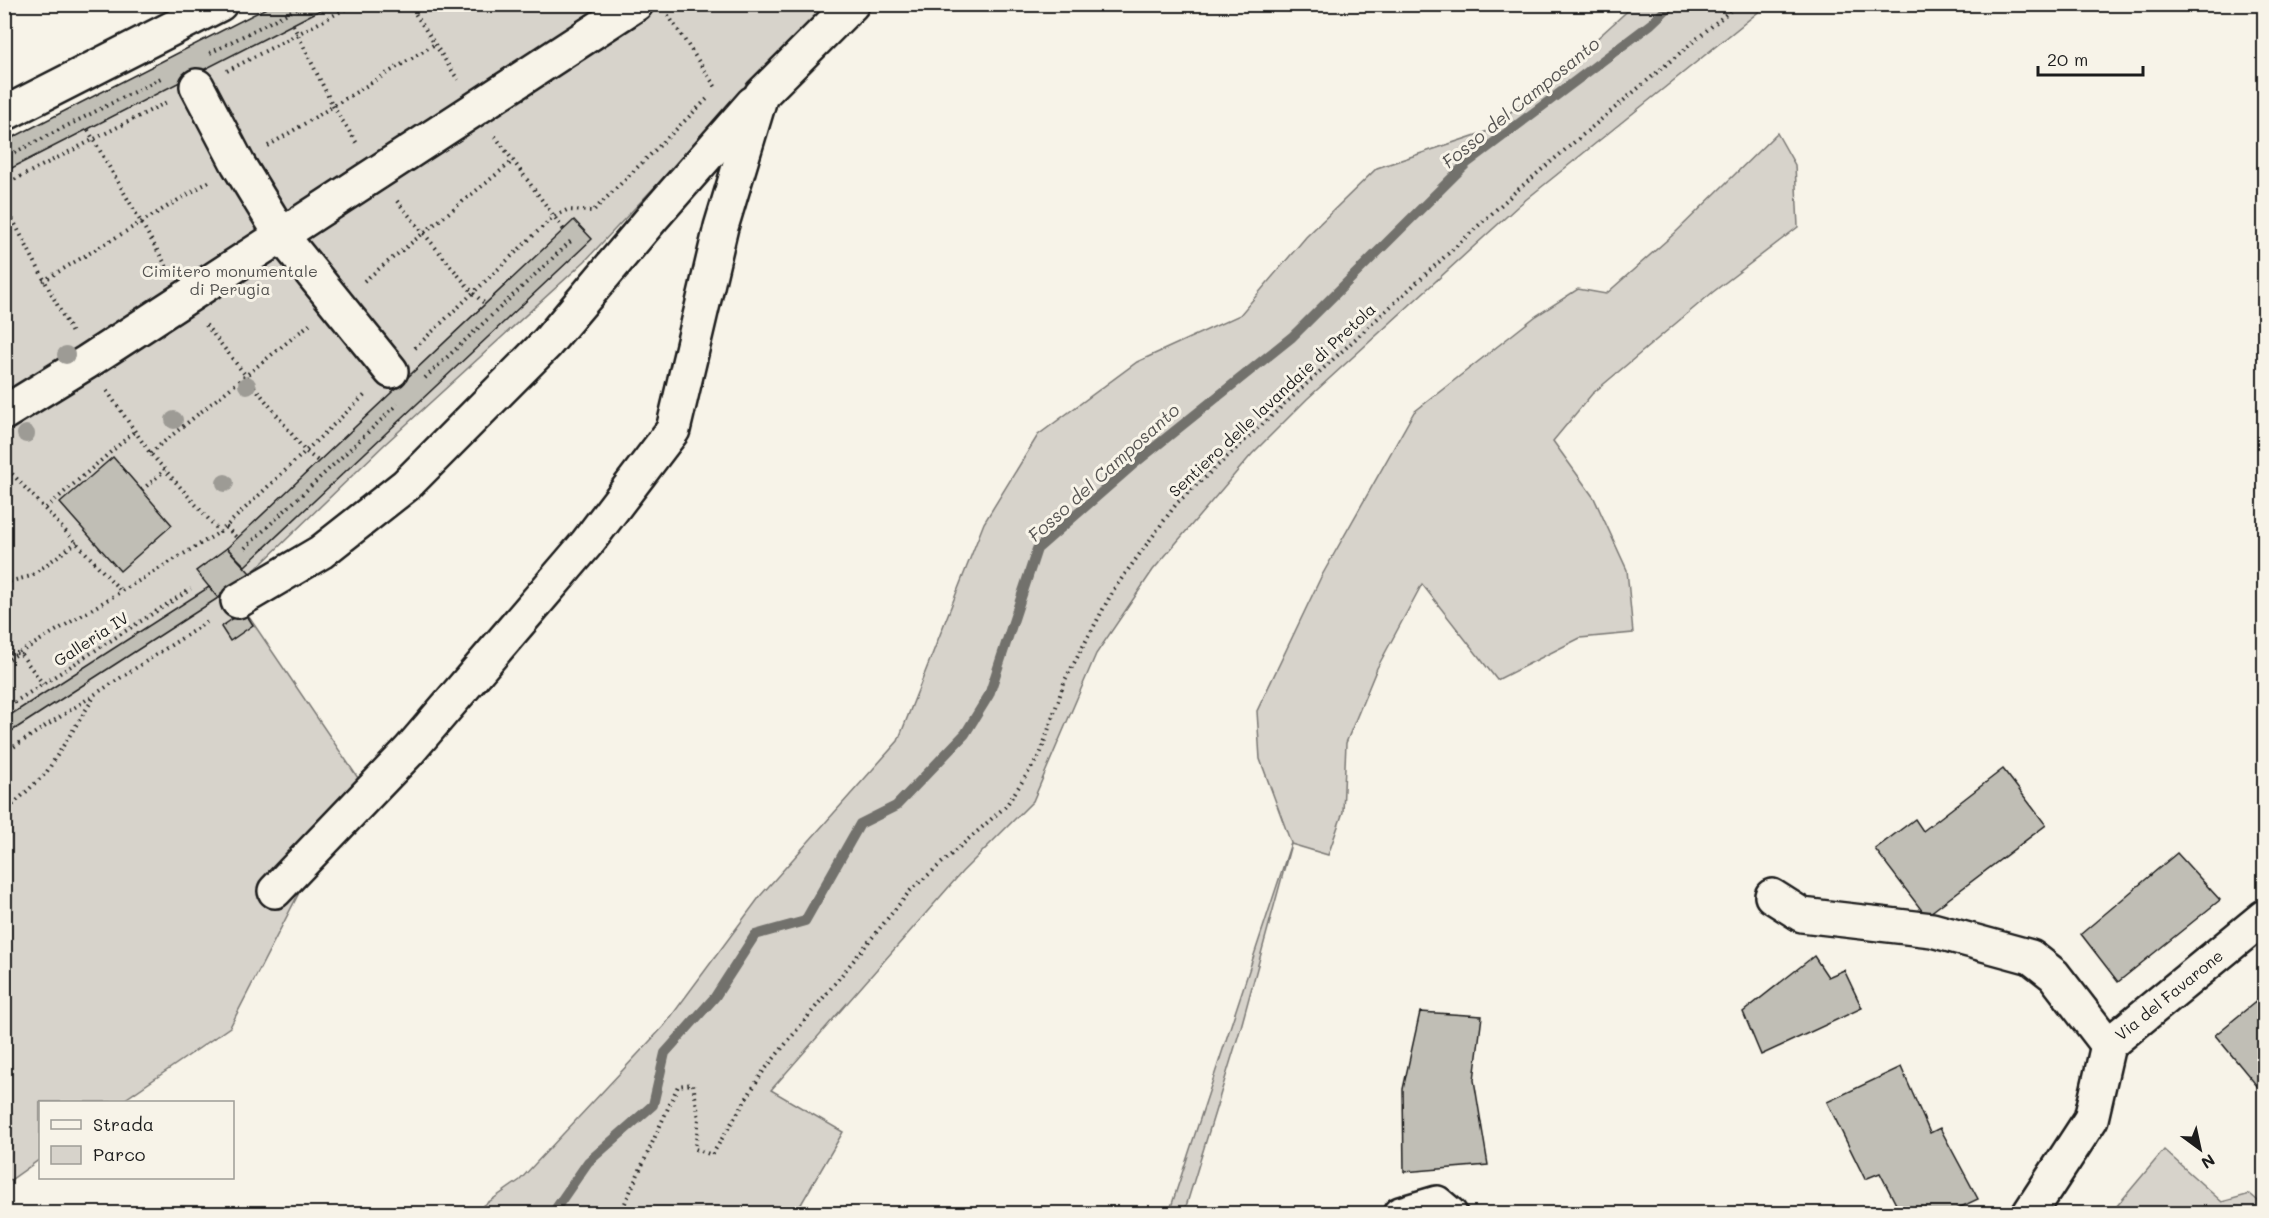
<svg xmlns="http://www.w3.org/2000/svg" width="2269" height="1218" viewBox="0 0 2269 1218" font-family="Mali,sans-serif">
	<rect width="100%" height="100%" fill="#f7f3e8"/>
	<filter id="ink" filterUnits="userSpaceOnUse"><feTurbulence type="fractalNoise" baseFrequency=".0167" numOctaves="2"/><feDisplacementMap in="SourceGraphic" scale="12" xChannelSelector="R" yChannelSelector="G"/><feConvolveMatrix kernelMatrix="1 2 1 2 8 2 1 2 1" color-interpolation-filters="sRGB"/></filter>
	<g filter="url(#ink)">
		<g fill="#d7d3cb" stroke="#7a7874" stroke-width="1.5">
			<polygon points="273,5 832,5 758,77 585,261 385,444 232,592 358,778 230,1027 121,1102 40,1102 40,1159 5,1184 5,142"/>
			<polygon points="1634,5 1767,5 1518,206 1307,399 1252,454 1153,570 1096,654 1033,801 962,872 771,1090 843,1132 796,1213 473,1213 520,1180 664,1026 761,895 898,741 984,523 1038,435 1137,362 1240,315 1306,237 1377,168 1488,131 1581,53"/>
			<polygon points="1777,133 1795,165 1798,227 1713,292 1592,394 1553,441 1594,498 1627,570 1633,633 1580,638 1497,680 1422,584 1377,668 1346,743 1343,812 1328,855 1291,844 1241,1027 1184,1213 1169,1213 1291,843 1260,759 1257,711 1321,577 1414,412 1536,316 1578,289 1606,294 1675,233"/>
			<polygon points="2164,1150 2222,1202 2250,1194 2264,1206 2264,1213 2111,1213"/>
		</g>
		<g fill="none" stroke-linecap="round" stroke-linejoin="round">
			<polyline stroke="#72716c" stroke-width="10" points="552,1214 588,1162 653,1105 665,1053 715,997 755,935 805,921 860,824 896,806 965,734 989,695 1037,549 1135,463 1292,337 1467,163 1651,24 1672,4"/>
		</g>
		<g fill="#c0beb5" stroke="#1c1c1c" stroke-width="1.5">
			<polygon points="274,4 332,4 4,172 4,142"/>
			<polygon points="574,220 592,239 245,566 227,548"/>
			<polygon points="113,457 172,525 120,571 60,503"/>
			<polygon points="227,548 250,573 231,592 227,591 218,598 196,571"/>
			<polygon points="209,587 218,598 4,736 4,719"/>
			<polygon points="244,611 253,625 230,641 221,627"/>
			<polygon points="2003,769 2046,825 1926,916 1875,849 1915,819 1923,831"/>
			<polygon points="2177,853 2220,900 2118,982 2081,934"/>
			<polygon points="1814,956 1828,977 1844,970 1862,1008 1761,1055 1743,1012"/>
			<polygon points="2264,995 2264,1090 2262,1092 2215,1035"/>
			<polygon points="1420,1012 1482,1016 1474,1080 1488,1165 1404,1172 1403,1089"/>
			<polygon points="1901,1067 1930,1133 1940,1128 1978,1199 1946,1214 1901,1214 1880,1173 1865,1179 1827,1102"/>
		</g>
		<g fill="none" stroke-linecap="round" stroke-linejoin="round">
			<defs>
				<g id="minor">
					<polyline points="197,86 238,164 282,236 391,371"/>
					<polyline points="4,114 220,4"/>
					<polyline points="4,413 87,362 636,4"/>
					<polyline points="238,601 321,552 406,485 547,343 653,217 753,103"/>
					<polyline points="275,891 409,751 587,543 673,430 721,227 761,95 852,4"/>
					<polyline points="1772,896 1802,915 1932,930 2031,957 2054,975 2108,1045"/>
					<polyline points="1400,1214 1437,1203 1450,1214"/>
					<polyline points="2029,1214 2091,1119 2108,1045 2264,917"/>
				</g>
			</defs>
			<use href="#minor" stroke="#1c1c1c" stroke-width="38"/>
			<g stroke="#1c1c1c" stroke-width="4" stroke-dasharray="1.5 4.5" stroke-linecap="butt">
				<polyline points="409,4 458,80"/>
				<polyline points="668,15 717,89"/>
				<polyline points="293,25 333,106 358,145"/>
				<polyline points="210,53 305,4"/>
				<polyline points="227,71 355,4"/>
				<polyline points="88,130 168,269"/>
				<polyline points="495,136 564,230"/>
				<polyline points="268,146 435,44"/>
				<polyline points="4,158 163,77"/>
				<polyline points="4,185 167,102"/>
				<polyline points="397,201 473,293 485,304"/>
				<polyline points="4,203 72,333"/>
				<polyline points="43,281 210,181"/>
				<polyline points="364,281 513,161"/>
				<polyline points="206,325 305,451 318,461"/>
				<polyline points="415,348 554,216 567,210 593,211 707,99"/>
				<polyline points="425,378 573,239"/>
				<polyline points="107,391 150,453 220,532 366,394"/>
				<polyline points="150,453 311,323"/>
				<polyline points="4,465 122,592"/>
				<polyline points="142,490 165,470"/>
				<polyline points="46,508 135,431"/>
				<polyline points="226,527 237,538"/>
				<polyline points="245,548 398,404"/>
				<polyline points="4,583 31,576 77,542"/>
				<polyline points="4,653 20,653 43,684"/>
				<polyline points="4,662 220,532"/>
				<polyline points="4,709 191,589"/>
				<polyline points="4,753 210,620"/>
				<polyline points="4,813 46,773 94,697"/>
				<polyline points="620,1214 678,1086 693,1084 699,1119 695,1149 712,1155 762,1073 910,891 1006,806 1040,755 1065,680 1114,589 1177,503 1514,193 1738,4"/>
			</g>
			<use href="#minor" stroke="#f7f3e8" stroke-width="33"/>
		</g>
		<g fill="#9d9b95">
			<circle cx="66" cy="355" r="9"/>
			<circle cx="247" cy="385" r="9"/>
			<circle cx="174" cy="420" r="9"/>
			<circle cx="26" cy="434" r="9"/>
			<circle cx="225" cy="483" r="9"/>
		</g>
	</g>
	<g text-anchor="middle" stroke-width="6" stroke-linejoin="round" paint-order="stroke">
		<g font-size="16" fill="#545351" stroke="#f7f3e8">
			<text x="230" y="277">Cimitero monumentale<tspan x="230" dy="18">di Perugia</tspan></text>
		</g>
		<g font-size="16" fill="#1c1c1c" stroke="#f7f3e8">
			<text transform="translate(1272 400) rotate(-43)" y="6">Sentiero delle lavandaie di Pretola</text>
			<text transform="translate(91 639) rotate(-33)" y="6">Galleria IV</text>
			<text transform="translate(2169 995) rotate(-39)" y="6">Via del Favarone</text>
		</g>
		<g font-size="18" font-style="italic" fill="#565452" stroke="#f7f3e8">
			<text transform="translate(1521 103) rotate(-39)" y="6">Fosso del Camposanto</text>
			<text transform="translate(1104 473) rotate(-42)" y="6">Fosso del Camposanto</text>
		</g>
	</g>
	<rect width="2269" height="1218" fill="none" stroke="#f7f3e8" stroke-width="24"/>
	<rect x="12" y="12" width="2245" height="1194" fill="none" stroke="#1c1c1c" stroke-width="2" filter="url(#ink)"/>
	<rect x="39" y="1101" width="195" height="78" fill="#f7f3e8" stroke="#9f9d96" stroke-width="1.5"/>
	<rect x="51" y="1120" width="30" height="9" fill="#f7f3e8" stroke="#9f9d96" stroke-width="1.5"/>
	<text x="93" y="1131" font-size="18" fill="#1c1c1c">Strada</text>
	<rect x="51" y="1146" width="30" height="18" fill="#d7d3cb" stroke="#9f9d96" stroke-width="1.5"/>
	<text x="93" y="1161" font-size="18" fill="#1c1c1c">Parco</text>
	<g transform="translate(2200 1149) rotate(147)" stroke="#f7f3e8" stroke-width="4.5" paint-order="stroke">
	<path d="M0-4.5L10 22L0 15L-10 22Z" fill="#1c1c1c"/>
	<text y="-9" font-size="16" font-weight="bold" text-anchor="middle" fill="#1c1c1c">N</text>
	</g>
	<path d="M2038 66v9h105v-9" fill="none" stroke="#1c1c1c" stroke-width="3"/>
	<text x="2047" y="66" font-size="18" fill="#1c1c1c" stroke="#f7f3e8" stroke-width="4.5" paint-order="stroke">20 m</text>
</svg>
